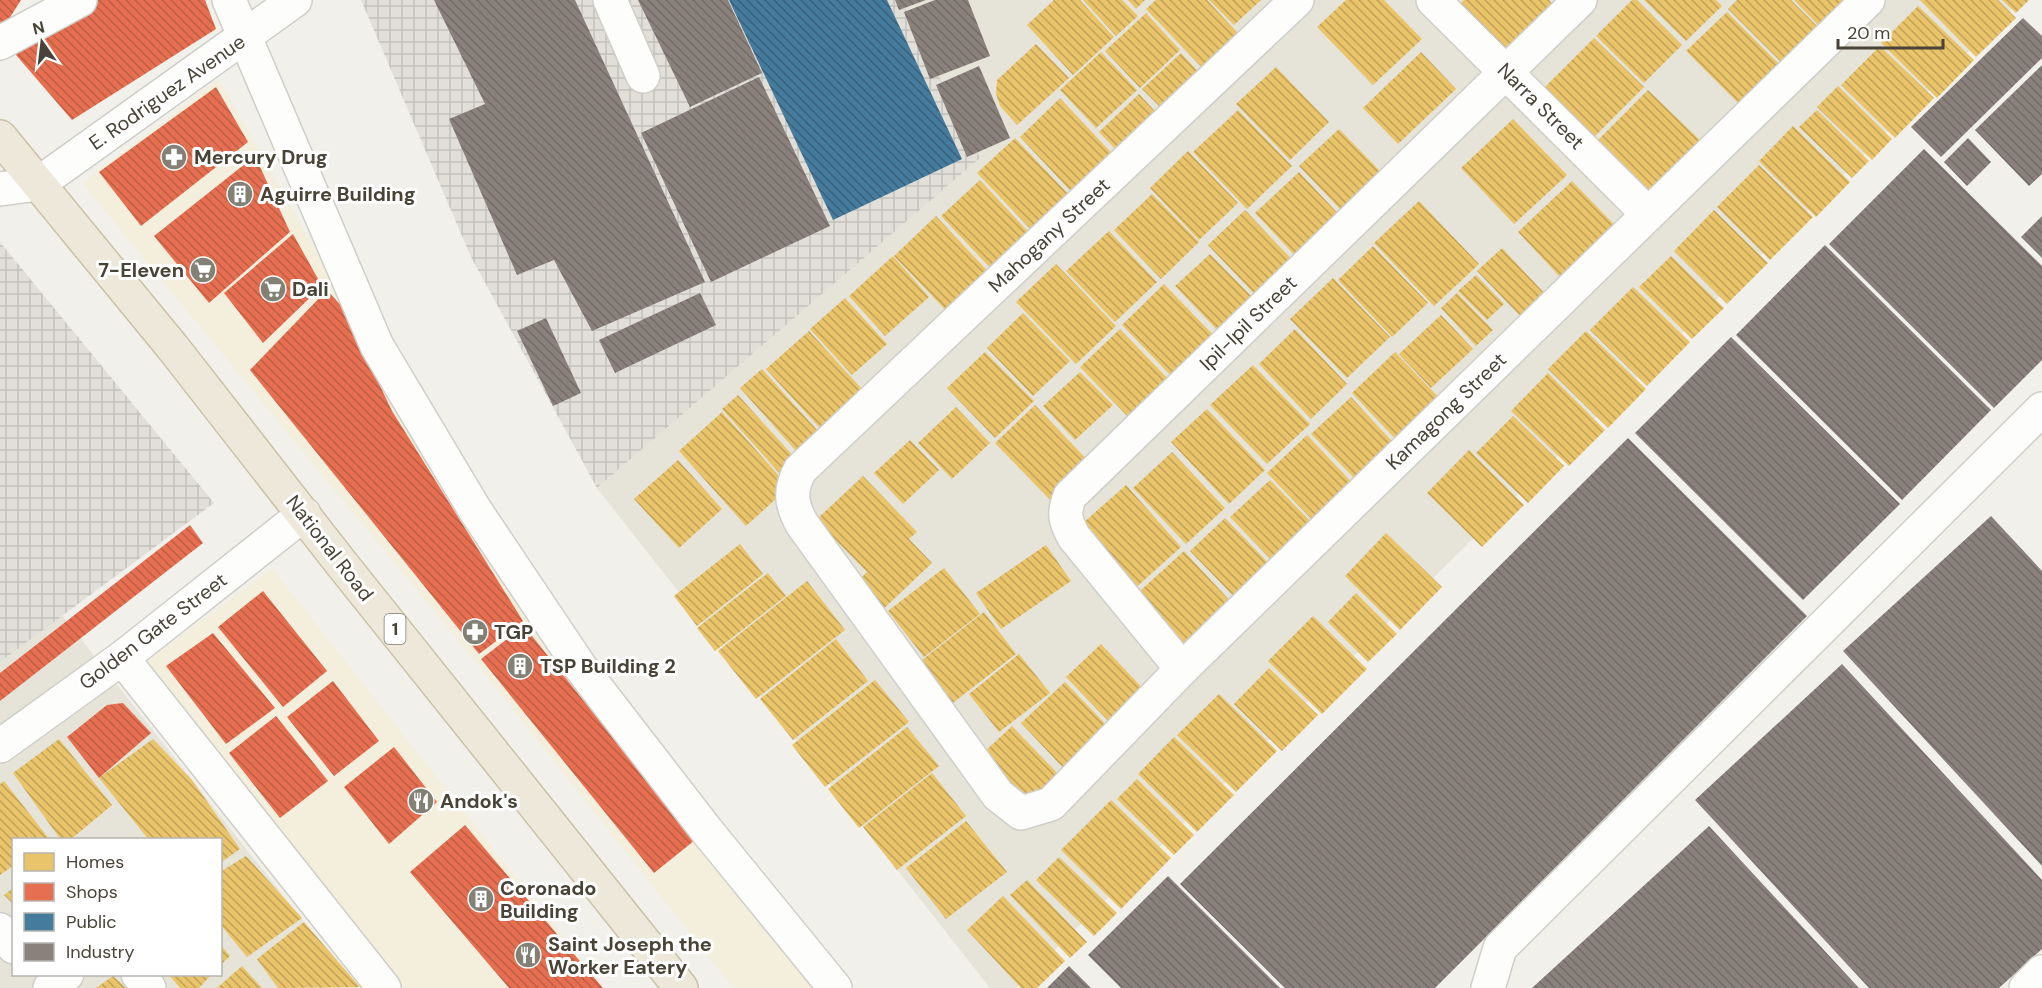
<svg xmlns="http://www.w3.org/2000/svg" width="2042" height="988" viewBox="0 0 2042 988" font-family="'DM Sans',sans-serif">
	<defs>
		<pattern id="industrial-grid" width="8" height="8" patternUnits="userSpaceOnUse" patternTransform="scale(1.5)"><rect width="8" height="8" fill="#e2dfd9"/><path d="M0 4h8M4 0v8" fill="none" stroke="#c3c1bb"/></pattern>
		<pattern id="homes-back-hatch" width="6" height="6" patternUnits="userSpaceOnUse" patternTransform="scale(1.5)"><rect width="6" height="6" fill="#e9c46a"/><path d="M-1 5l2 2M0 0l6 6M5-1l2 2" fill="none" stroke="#bfa158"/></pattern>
		<pattern id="shops-back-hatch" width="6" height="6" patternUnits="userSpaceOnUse" patternTransform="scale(1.5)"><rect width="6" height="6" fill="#e76f51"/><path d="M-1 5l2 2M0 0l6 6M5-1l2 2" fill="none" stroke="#bd5d44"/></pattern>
		<pattern id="public-back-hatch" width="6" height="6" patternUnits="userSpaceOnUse" patternTransform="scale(1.5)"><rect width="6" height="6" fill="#457b9d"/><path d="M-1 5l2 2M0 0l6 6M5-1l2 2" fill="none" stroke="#39617a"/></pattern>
		<pattern id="industry-back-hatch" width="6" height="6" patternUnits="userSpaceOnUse" patternTransform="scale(1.5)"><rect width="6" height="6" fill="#8a817c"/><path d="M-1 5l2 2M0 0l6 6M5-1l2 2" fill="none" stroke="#736b66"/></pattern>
	</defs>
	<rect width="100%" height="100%" fill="#f1f0eb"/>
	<g fill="#e6e3d8" fill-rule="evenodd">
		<polygon points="901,0 2021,0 1016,988 990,988 597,488 980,158"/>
		<path d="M 62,615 L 356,988 L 0,988 L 0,662 ZM 14,840 L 220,840 L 220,974 L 14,974 Z"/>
	</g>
	<g fill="#f4eedd">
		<polygon points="219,79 332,280 395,411 530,620 812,988 733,988 475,661 82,183"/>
		<polygon points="272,568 603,988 403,988 146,662"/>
	</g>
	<g fill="url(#industrial-grid)">
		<polygon points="361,0 901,0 980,158 597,488 471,257"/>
		<polygon points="0,242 214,503 0,662"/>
	</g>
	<g fill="url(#homes-back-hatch)">
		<polygon points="1054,0 1080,0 1114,37 1073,75 1027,25"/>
		<polygon points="1083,0 1122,0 1138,16 1116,36"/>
		<polygon points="1128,0 1145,0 1136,9"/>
		<polygon points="1156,0 1207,0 1246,42 1209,75 1146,9"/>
		<polygon points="1209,0 1261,0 1234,25"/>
		<polygon points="1346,0 1384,0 1422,39 1373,85 1317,27"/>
		<polygon points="1464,0 1549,0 1557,9 1510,53 1461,3"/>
		<polygon points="1632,0 1637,0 1682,45 1644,83 1596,36"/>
		<polygon points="1644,0 1716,0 1722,6 1686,41"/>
		<polygon points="1737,0 1791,0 1822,31 1786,67 1728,9"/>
		<polygon points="1794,0 1847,0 1820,27"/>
		<polygon points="1920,0 1998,0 2016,18 1976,57"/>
		<polygon points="2002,0 2029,0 2016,13"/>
		<polygon points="1918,6 1974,60 1937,98 1881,43"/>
		<polygon points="1727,12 1781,66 1741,106 1686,51"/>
		<polygon points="1146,13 1180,50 1140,88 1105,51"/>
		<polygon points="1594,38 1644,87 1587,144 1537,95"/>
		<polygon points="1036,44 1069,78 1017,125 1000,106 996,94 997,80"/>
		<polygon points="1880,46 1934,98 1895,138 1841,85"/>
		<polygon points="1101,52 1137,90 1096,128 1060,90"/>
		<polygon points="1421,52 1456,89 1398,144 1363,108"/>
		<polygon points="1181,53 1205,79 1167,114 1142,89"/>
		<polygon points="1276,67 1329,122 1290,160 1236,104"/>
		<polygon points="1838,86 1892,139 1872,160 1817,107"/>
		<polygon points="1648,90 1705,145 1650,200 1593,145"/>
		<polygon points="1139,94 1165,122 1125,159 1099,132"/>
		<polygon points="1060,98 1120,162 1079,200 1020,137"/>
		<polygon points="1238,110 1292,166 1247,209 1193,152"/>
		<polygon points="1817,110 1869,161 1852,178 1799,127"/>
		<polygon points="1513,119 1567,175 1514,224 1461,168"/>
		<polygon points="1793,126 1850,182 1816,217 1759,161"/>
		<polygon points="1339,129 1380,171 1340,209 1299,166"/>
		<polygon points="1015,138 1073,199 1035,234 977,173"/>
		<polygon points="1188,151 1238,203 1199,240 1150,188"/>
		<polygon points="1759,165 1813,217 1770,260 1717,207"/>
		<polygon points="1299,172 1347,223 1303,264 1255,213"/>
		<polygon points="980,180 1034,238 996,274 941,216"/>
		<polygon points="1572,181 1630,241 1575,293 1518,232"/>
		<polygon points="1152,194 1199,242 1161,279 1114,230"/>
		<polygon points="1419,201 1479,264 1434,306 1374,243"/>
		<polygon points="1245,210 1299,267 1262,302 1208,245"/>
		<polygon points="1714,210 1768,263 1727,304 1674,251"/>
		<polygon points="936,216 997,281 955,320 894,256"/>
		<polygon points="1109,231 1157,282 1115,322 1066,271"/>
		<polygon points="1373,246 1428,303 1392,337 1338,280"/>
		<polygon points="1502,248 1550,299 1526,322 1477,271"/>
		<polygon points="1210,254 1257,302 1222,335 1175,286"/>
		<polygon points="893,256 929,297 885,336 849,296"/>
		<polygon points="1671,256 1724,308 1692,339 1639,287"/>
		<polygon points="1056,264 1116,326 1076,364 1016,302"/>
		<polygon points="1476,275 1504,304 1487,320 1458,291"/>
		<polygon points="1333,278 1390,337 1347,378 1290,319"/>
		<polygon points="1164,284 1220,342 1177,382 1122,325"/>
		<polygon points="1633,287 1690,342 1647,386 1590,330"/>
		<polygon points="1457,293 1493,330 1476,346 1441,308"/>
		<polygon points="845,298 887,344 852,375 810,329"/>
		<polygon points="1023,313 1070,361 1033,396 987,348"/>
		<polygon points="1441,315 1473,349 1431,388 1399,354"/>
		<polygon points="1120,329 1174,385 1134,423 1080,367"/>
		<polygon points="1295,329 1347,384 1311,419 1259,364"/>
		<polygon points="809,331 871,399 828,437 766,369"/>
		<polygon points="1586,331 1646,389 1608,428 1548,369"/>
		<polygon points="985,352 1034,401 995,438 947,388"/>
		<polygon points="1395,352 1446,405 1402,446 1352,393"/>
		<polygon points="1253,365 1310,424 1267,464 1210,405"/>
		<polygon points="762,369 827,441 805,461 740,388"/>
		<polygon points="1080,372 1113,405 1075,440 1043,406"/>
		<polygon points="1548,373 1605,430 1569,466 1511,411"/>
		<polygon points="738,395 796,459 780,474 722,409"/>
		<polygon points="1351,397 1400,450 1362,486 1311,434"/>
		<polygon points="1035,405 1094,467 1055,505 995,443"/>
		<polygon points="956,407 990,443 952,479 918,443"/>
		<polygon points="1207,409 1265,470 1229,504 1171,442"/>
		<polygon points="722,412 789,487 746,526 679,451"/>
		<polygon points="1513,416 1564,466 1528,503 1476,453"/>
		<polygon points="1307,435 1361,492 1321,529 1267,473"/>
		<polygon points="910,440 939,470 903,504 874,473"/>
		<polygon points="1469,450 1524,505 1482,547 1427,493"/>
		<polygon points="1172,452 1225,508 1186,544 1133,488"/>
		<polygon points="678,460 722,509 679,548 634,499"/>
		<polygon points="863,476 917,532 909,539 932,563 876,616 850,589 867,572 816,520"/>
		<polygon points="1270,480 1320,531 1280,569 1230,517"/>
		<polygon points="1126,485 1181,547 1132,591 1083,523"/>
		<polygon points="1225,518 1277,572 1242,605 1190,551"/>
		<polygon points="1386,533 1442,587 1400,630 1345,576"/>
		<polygon points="740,544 763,574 697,626 674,596"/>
		<polygon points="1046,545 1071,581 1001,629 976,593"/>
		<polygon points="1184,551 1244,616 1190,665 1130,600"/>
		<polygon points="944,568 980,614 924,657 888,611"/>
		<polygon points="768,573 786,596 715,651 697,628"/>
		<polygon points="807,581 845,630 756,699 718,651"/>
		<polygon points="1356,593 1397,634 1368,662 1328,622"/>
		<polygon points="984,612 1016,654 945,709 913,667"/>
		<polygon points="1313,616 1367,669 1322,714 1268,661"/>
		<polygon points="836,639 868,681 793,740 760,699"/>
		<polygon points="1101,644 1149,695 1114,727 1066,677"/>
		<polygon points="1019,654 1050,693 999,732 969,694"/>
		<polygon points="1269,668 1318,715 1282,751 1234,704"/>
		<polygon points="875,680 909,722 825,787 792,745"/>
		<polygon points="1065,682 1113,732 1069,774 1021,723"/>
		<polygon points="1219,694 1277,751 1236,792 1177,735"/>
		<polygon points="1012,726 1062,778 1029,809 979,757"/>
		<polygon points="907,727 939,766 859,828 828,789"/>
		<polygon points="1174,737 1234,795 1197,832 1138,774"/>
		<polygon points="59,739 112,805 70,840 61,840 13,773"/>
		<polygon points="153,739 192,780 240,849 220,863 220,840 149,840 99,778"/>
		<polygon points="932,773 966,816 897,870 863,827"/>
		<polygon points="1137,779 1194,835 1174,855 1117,799"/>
		<polygon points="4,781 50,840 14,840 14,865 0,875 0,784"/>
		<polygon points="1111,800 1171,858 1121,909 1061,850"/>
		<polygon points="966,821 1007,872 946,919 906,868"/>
		<polygon points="246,856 302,918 247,957 220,924 220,872"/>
		<polygon points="1059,857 1117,913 1094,936 1036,880"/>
		<polygon points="1027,880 1087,942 1070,958 1010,895"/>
		<polygon points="14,887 14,905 4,895"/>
		<polygon points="1003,896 1065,961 1037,988 1021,988 967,930"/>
		<polygon points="304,922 360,987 278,988 257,959"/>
		<polygon points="220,944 230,956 220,966"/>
		<polygon points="242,966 262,988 217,988"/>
		<polygon points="168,974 212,974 199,988 180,988"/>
		<polygon points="113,976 126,988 96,988"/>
	</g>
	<g fill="url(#shops-back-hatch)">
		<polygon points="0,0 21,0 0,33"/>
		<polygon points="97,0 205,0 216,29 72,120 10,48"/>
		<polygon points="216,87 248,142 141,226 99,172"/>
		<polygon points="255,156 290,232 209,303 154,236"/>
		<polygon points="293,234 322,286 263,343 224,293"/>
		<polygon points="327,290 343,308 392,411 523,621 479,654 250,370"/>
		<polygon points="190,525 203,543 0,701 0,673"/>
		<polygon points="263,591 327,671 283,707 218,627"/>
		<polygon points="524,626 695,840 654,873 481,659"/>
		<polygon points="213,633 275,708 226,744 166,666"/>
		<polygon points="333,681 379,741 334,776 287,717"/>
		<polygon points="123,703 151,733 99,778 67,737 107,705"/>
		<polygon points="276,716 328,781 280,818 229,753"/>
		<polygon points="394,747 437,802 389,844 344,787"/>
		<polygon points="465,825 567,946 603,988 509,988 410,872"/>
	</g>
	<polygon fill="url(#public-back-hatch)" points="729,0 887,0 962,159 833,220"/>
	<g fill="url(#industry-back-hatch)">
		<polygon points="434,0 575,0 705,282 592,331 554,260 517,275 449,119 485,104"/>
		<polygon points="638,0 728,0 762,73 690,107"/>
		<polygon points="895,0 926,0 899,10"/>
		<polygon points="935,0 968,0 990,56 930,79 904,12"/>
		<polygon points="2023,18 2042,36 2042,58 1941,157 1911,127"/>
		<polygon points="2042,65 2042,174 2029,186 1975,130"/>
		<polygon points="979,66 1010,138 967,157 936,85"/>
		<polygon points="759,77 830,226 711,282 641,133"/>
		<polygon points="1968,138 1991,162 1967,186 1944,162"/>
		<polygon points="1924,149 2042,266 2042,360 1994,408 1829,244"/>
		<polygon points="2042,216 2042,258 2021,237"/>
		<polygon points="1825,245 1991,410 1902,500 1736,335"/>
		<polygon points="700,293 716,325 615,373 599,340"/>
		<polygon points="546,318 581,393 553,406 517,331"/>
		<polygon points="1731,337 1900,504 1803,600 1635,433"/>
		<polygon points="1628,438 1807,616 1435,988 1285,988 1180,884"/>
		<polygon points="1991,516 2042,571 2042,866 1843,651"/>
		<polygon points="1842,664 2042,880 2042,949 1999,988 1869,988 1695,800"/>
		<polygon points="1709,826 1859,988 1532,988"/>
		<polygon points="1168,876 1280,988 1121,988 1088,955"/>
		<polygon points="1069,966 1091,988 1047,988"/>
	</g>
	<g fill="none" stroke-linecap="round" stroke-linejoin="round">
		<defs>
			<g id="minor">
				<polyline points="229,0 377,346 475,510 581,668 707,831 835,988"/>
				<polyline points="610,0 643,76"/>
				<path d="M 1297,0 L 800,470 C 789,491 791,504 802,524 L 998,795 L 1021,813 L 1051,804 L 1182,669 L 1868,0"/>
				<polyline points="1433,0 1648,214"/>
				<polyline points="0,43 80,0"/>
				<polyline points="0,189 38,184 295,0"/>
				<polyline points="122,658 384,988"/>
				<path d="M 1182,669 L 1074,537 C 1065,521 1063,513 1070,496 L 1580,0"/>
				<polyline points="0,746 122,658 304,514"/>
				<polyline points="0,930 14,947"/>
				<polyline points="138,974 149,988"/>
				<polyline points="50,988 67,974"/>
				<polyline points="1488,988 1500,948 2042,409"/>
				<polyline points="2026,988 2042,972"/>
			</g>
			<polyline id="highway" points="0,137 174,349 341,563 681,988"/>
		</defs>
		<use href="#minor" stroke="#cfcec8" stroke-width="36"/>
		<use href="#highway" stroke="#cac1a5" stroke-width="36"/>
		<use href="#minor" stroke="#fdfdfc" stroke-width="33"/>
		<use href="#highway" stroke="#ede8d9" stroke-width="33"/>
	</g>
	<defs>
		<symbol id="pharmacy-disc" viewBox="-11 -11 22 22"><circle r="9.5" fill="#838075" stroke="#fff"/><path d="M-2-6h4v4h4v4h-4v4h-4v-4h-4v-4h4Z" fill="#fff"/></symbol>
		<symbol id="building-disc" viewBox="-11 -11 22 22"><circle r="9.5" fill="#838075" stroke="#fff"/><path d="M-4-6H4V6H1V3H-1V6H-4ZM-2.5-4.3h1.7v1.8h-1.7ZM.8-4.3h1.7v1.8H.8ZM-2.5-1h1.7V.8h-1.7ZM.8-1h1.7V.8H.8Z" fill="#fff"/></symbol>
		<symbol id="supermarket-disc" viewBox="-11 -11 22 22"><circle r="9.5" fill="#838075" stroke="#fff"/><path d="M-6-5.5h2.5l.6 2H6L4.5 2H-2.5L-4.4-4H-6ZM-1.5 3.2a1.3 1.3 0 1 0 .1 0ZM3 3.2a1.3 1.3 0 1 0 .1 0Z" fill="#fff"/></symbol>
		<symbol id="restaurant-disc" viewBox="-11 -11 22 22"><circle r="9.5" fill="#838075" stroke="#fff"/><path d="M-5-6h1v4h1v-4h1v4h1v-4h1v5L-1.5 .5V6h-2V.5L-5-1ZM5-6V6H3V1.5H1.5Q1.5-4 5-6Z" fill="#fff"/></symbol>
	</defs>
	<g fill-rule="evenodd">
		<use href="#pharmacy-disc" x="159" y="142" width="30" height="30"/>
		<use href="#building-disc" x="225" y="179" width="30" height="30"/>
		<use href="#supermarket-disc" x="188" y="255" width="30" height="30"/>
		<use href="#supermarket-disc" x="258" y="274" width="30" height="30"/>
		<use href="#pharmacy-disc" x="460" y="617" width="30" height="30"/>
		<use href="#building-disc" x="505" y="651" width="30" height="30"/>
		<use href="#restaurant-disc" x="406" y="786" width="30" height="30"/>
		<use href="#building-disc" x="466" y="884" width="30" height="30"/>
		<use href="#restaurant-disc" x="513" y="940" width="30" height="30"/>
	</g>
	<g text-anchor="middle" stroke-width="6" stroke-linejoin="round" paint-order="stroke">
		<rect fill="#fff" stroke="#7f7b72" stroke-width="1.5" x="384.5" y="614" width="21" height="30" rx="4.5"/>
		<g font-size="18" font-weight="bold" fill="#484336">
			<text x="395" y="635">1</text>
		</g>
		<g font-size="20" fill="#484336" stroke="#fff">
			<text transform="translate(167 92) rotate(-35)" y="7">E. Rodriguez Avenue</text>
			<text transform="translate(1541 106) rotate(45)" y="7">Narra Street</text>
			<text transform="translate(1049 235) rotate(-43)" y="7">Mahogany Street</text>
			<text transform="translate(1248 323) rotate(-44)" y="7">Ipil-Ipil Street</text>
			<text transform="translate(1446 411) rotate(-44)" y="7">Kamagong Street</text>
			<text transform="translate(330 548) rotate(52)" y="7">National Road</text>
			<text transform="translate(153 631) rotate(-37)" y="7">Golden Gate Street</text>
		</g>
		<g font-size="20" font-weight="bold" fill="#484336" stroke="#fff" text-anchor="start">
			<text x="194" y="164">Mercury Drug</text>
			<text x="260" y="201">Aguirre Building</text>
			<text x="184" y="277" text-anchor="end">7-Eleven</text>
			<text x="292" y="296">Dali</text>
			<text x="494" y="639">TGP</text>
			<text x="540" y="673">TSP Building 2</text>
			<text x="440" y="808">Andok's</text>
			<text x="500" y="895">Coronado<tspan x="500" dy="23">Building</tspan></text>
			<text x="548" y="951">Saint Joseph the<tspan x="548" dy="23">Worker Eatery</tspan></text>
		</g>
	</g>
	<rect x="12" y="838" width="210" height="138" fill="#ffffff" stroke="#b6b4af" stroke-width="1.5"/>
	<rect x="24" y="853" width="30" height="18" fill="#e9c46a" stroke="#b6b4af" stroke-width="1.5"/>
	<text x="66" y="868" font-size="18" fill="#484336">Homes</text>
	<rect x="24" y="883" width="30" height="18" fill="#e76f51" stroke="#b6b4af" stroke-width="1.5"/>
	<text x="66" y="898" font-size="18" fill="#484336">Shops</text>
	<rect x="24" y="913" width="30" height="18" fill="#457b9d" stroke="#b6b4af" stroke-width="1.5"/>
	<text x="66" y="928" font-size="18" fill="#484336">Public</text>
	<rect x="24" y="943" width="30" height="18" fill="#8a817c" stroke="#b6b4af" stroke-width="1.5"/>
	<text x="66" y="958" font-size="18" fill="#484336">Industry</text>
	<g transform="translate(42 42) rotate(346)" stroke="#ffffff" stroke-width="4.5" paint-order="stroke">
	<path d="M0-4.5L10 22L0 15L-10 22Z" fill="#484336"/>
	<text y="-9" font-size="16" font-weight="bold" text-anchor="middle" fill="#484336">N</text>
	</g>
	<path d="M1838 39v9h105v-9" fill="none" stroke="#484336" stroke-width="3"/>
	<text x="1847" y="39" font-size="18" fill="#484336" stroke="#ffffff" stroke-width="4.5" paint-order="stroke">20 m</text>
</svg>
